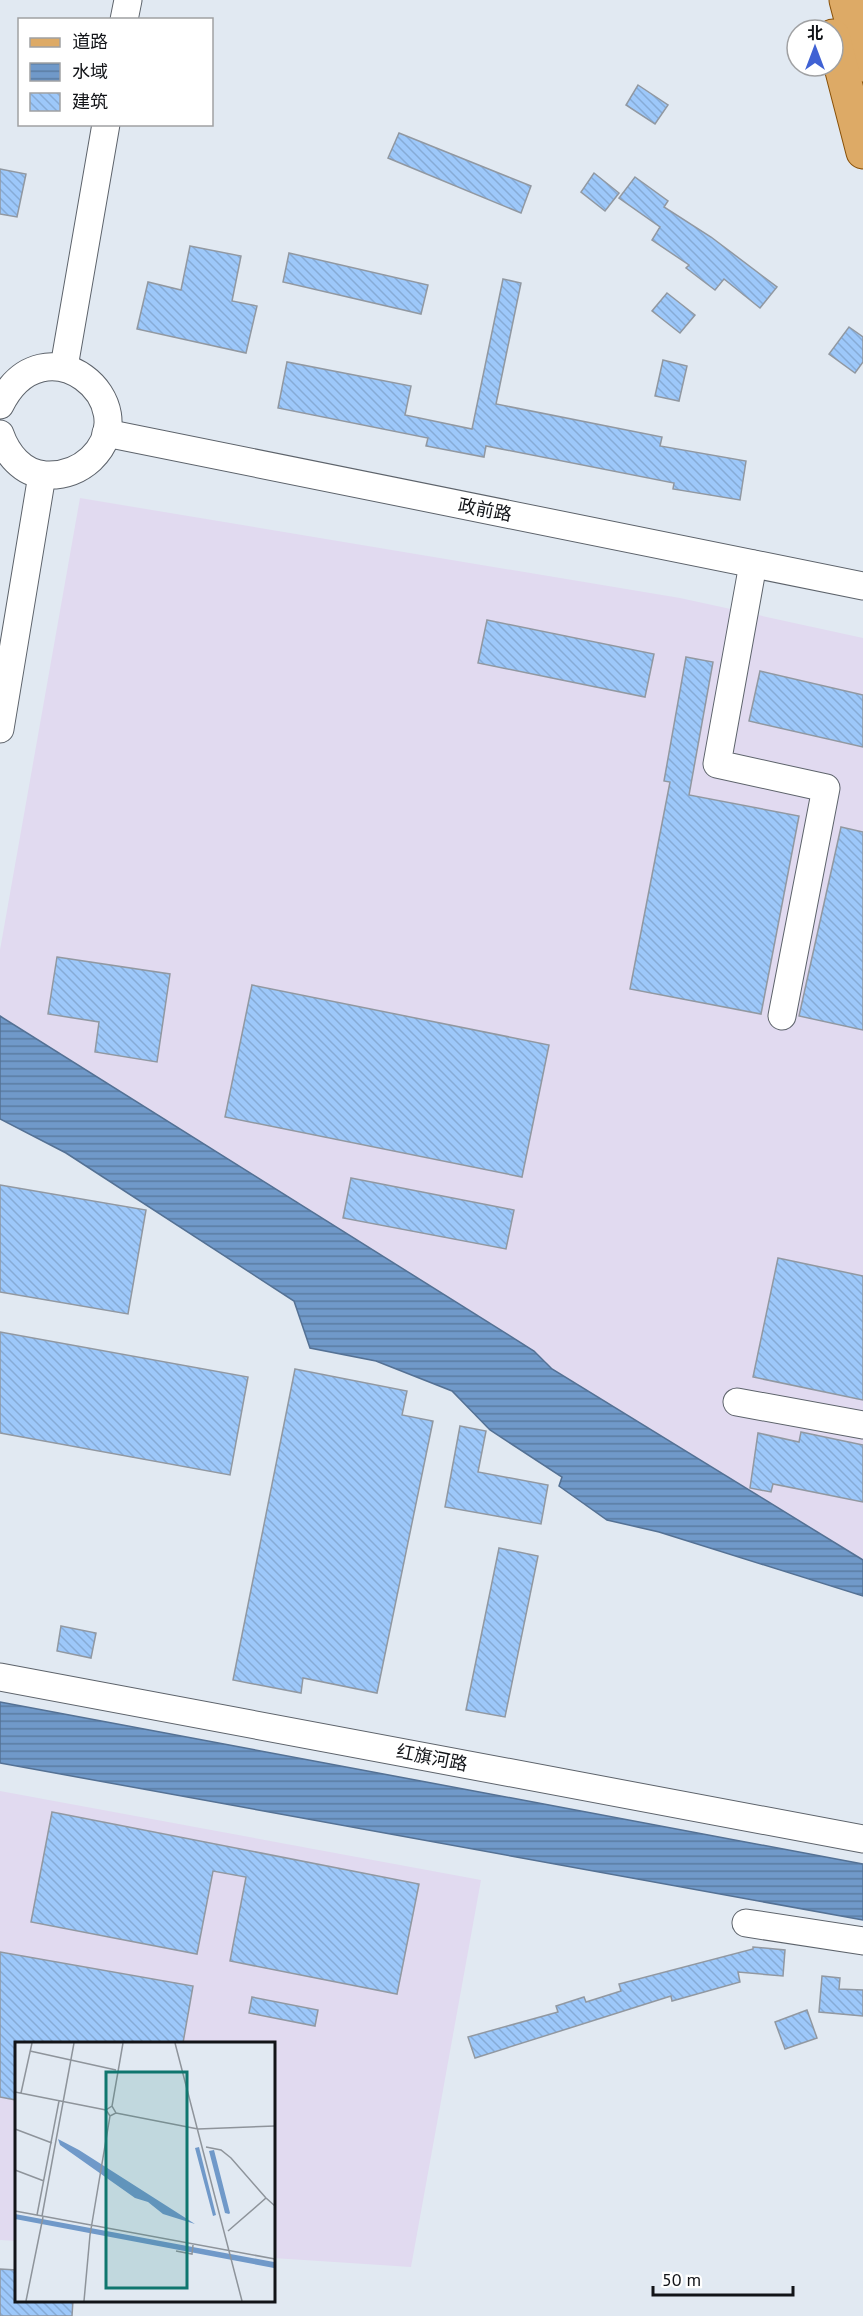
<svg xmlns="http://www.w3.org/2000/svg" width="863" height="2316" viewBox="0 0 863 2316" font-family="'PT Sans','Noto Sans SC',sans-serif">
	<defs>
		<pattern id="water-rules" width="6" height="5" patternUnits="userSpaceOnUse" patternTransform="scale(1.5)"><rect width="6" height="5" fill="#7099c9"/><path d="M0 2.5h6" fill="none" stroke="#5b7ca2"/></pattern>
		<pattern id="building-back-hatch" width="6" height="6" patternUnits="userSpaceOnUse" patternTransform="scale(1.5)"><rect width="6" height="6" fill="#9dc8fa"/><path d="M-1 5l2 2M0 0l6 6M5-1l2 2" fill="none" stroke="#86abd6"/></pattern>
	</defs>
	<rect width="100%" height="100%" fill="#e1e9f2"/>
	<g fill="#e1daf0">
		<polygon points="80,498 680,598 863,638 863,1560 552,1369 534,1351 0,1016 0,950"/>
		<polygon points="0,1791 481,1880 411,2267 273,2258 273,2043 16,2043 16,2241 0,2240"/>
	</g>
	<g fill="url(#water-rules)" stroke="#547194" stroke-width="1.5">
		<polygon points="0,1016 534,1351 552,1369 863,1560 863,1596 659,1532 607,1520 559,1486 562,1477 490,1430 452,1391 376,1361 310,1348 294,1301 66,1153 0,1119"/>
		<polygon points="0,1702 863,1864 863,1920 0,1763"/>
	</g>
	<g fill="url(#building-back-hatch)" stroke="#9198a1" stroke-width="1.5">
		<polygon points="638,85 668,105 655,124 626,105"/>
		<polygon points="399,133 531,186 521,213 388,158"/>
		<polygon points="0,169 26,174 17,217 0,214"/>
		<polygon points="594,173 619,193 605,211 581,192"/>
		<polygon points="635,177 668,201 664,207 711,237 777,287 760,308 724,279 715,290 686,268 689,265 652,240 660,227 619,198"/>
		<polygon points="190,246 241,256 232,301 257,306 246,353 137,329 148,282 181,290"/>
		<polygon points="289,253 428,285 421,314 283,282"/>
		<polygon points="503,279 521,283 496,404 662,437 660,446 746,461 740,500 673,489 674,483 486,446 484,457 426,446 428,438 278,408 287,362 411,386 405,415 472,429"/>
		<polygon points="667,293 695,315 680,333 652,311"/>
		<polygon points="849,327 863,337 863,362 855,373 829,354"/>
		<polygon points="663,360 687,366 679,401 655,396"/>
		<polygon points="487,620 654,654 645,697 478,663"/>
		<polygon points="686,657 713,662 689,795 799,816 761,1014 630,989 670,782 664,781"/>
		<polygon points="760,671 863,695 863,747 749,721"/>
		<polygon points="841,827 863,832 863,1030 799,1016"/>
		<polygon points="57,957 170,974 157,1062 95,1052 99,1022 48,1014"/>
		<polygon points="252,985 549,1045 522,1177 225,1117"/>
		<polygon points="351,1178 514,1210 506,1249 343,1218"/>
		<polygon points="0,1185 146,1210 128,1314 0,1292"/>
		<polygon points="778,1258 863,1276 863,1400 753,1377"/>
		<polygon points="0,1332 248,1377 230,1475 0,1433"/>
		<polygon points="295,1369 407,1391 402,1415 433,1421 377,1693 303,1678 301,1693 233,1680"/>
		<polygon points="460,1426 486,1431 478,1472 548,1485 541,1524 445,1507"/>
		<polygon points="801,1432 863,1445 863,1502 773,1484 771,1492 750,1488 758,1433 799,1442"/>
		<polygon points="499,1548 538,1556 505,1717 466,1710"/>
		<polygon points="61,1626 96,1633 91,1658 57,1651"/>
		<polygon points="52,1812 419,1884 397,1994 230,1961 246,1877 213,1871 197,1954 31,1922"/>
		<polygon points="753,1947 785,1950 783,1976 738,1972 740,1982 672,2001 671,1996 475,2058 468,2037 558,2012 556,2006 584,1997 586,2002 621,1991 619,1984 753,1949"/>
		<polygon points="0,1952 193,1986 183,2043 16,2043 16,2100 0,2097"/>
		<polygon points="822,1976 840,1978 839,1989 863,1990 863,2016 819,2012"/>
		<polygon points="252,1997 318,2010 315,2026 249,2013"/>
		<polygon points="807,2010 817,2038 785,2049 775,2022"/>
		<polygon points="0,2269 16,2270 16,2300 73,2300 72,2316 0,2316"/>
	</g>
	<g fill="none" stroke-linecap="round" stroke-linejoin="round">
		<defs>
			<g id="minor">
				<polyline points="124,20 128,0"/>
				<polyline points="64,367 106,124"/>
				<path d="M 0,405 C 44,316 149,403 91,459 C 78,471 63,476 45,475 C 22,473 7,454 0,434"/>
				<polyline points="106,433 863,586"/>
				<polyline points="753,564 717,764 826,788 782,1016"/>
				<polyline points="0,729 42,475"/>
				<polyline points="737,1402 863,1425"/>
				<polyline points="0,1677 863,1839"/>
				<polyline points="746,1923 863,1941"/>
			</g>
			<g id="major">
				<polyline points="846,0 863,65"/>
				<polyline points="833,36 863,152"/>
			</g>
		</defs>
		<use href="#minor" stroke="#5d636b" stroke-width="29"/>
		<use href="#major" stroke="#885008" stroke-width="35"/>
		<use href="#minor" stroke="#fff" stroke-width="27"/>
		<use href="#major" stroke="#da6" stroke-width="33"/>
	</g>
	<g text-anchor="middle" stroke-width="5" stroke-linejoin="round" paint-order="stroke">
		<g font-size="18" fill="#121418" stroke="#fff">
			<text transform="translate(485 510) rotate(11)" y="6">政前路</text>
			<text transform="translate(432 1758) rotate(11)" y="6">红旗河路</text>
		</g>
	</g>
	<g transform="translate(15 2042)">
		<rect width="260" height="260" fill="#e1e9f2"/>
		<path d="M 43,97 L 64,108 L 180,182 L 148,172 L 133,160 L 120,156 L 45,103 ZM 184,105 L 201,173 L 198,174 L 180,106 ZM 199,108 L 215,171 L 214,172 L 210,171 L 194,109 ZM 0,172 L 259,220 L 259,226 L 0,177 Z" fill="#7099c9"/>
		<path fill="none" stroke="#8e949b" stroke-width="1.5" d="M 160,1 L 227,259M 15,9 L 101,28M 0,50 L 91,68M 6,51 L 17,1M 97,64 L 91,68 L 95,74 L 101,71 L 97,64 L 108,1M 101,71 L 183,87M 0,87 L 37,101M 183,87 L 260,84M 191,105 L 206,108 L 216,116 L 251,156M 0,128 L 29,139M 0,169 L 260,217M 22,173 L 44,59M 27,174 L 59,1M 213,189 L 251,156 L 260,164M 161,209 L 177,212 L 178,203M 11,259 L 28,175M 69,259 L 75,193 L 95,74"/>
		<path fill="#0f766e" fill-opacity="0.15" stroke="#0f766e" stroke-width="3" d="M 91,30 L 172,30 L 172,246 L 91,246 Z"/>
		<rect width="260" height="260" fill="none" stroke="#121418" stroke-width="3"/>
	</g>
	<rect x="18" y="18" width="195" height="108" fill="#ffffff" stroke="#a0a1a3" stroke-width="1.5"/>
	<rect x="30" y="38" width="30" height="9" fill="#ddaa66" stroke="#a0a1a3" stroke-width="1.5"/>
	<text x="72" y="48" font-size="18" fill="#121418">道路</text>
	<rect x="30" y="63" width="30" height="18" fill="url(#water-rules)" stroke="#a0a1a3" stroke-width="1.5"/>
	<text x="72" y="78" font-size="18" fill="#121418">水域</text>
	<rect x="30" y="93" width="30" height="18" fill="url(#building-back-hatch)" stroke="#a0a1a3" stroke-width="1.5"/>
	<text x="72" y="108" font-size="18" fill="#121418">建筑</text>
	<g transform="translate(815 48)"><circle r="28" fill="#ffffff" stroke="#a0a1a3" stroke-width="1.5"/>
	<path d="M0-4.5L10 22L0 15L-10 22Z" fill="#4062d4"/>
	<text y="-9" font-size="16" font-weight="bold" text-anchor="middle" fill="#121418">北</text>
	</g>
	<path d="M653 2286v9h140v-9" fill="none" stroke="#121418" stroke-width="3"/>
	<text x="662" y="2286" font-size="18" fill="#121418" stroke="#ffffff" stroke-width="4.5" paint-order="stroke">50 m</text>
</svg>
